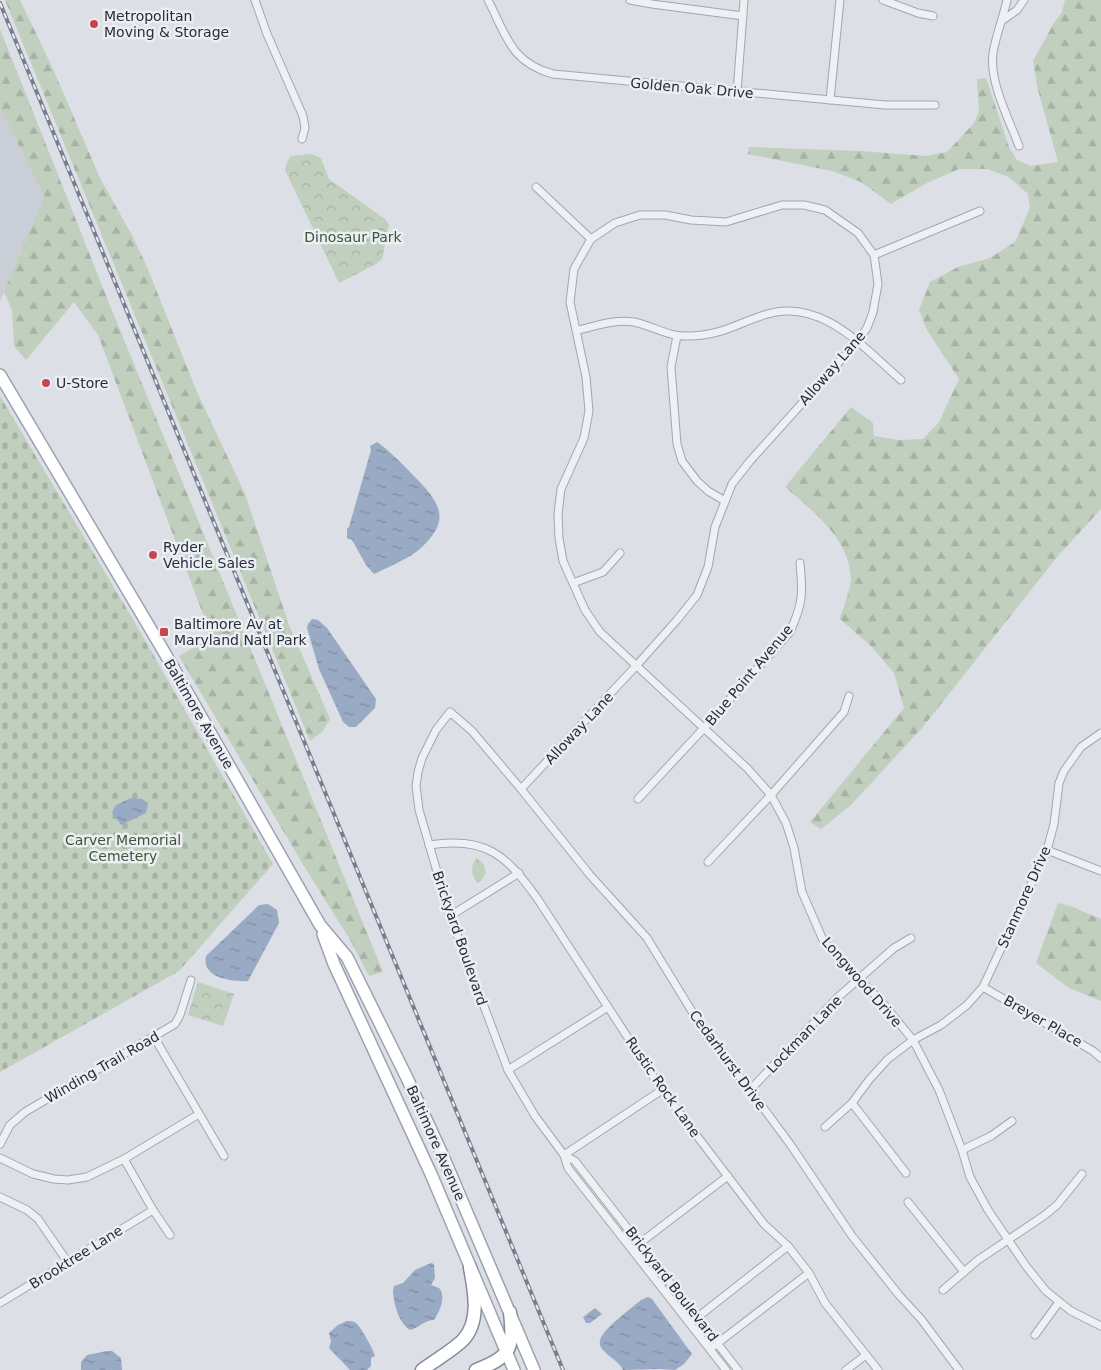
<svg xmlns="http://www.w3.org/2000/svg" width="1101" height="1370" viewBox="0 0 1101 1370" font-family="'DejaVu Sans',sans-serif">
	<defs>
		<pattern id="forest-firs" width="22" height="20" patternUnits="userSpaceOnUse" patternTransform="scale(1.25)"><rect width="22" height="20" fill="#c1cfbe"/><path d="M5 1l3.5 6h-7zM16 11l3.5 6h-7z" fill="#a6b2a4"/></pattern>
		<pattern id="cemetery-stones" width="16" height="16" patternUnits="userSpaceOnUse" patternTransform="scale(1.25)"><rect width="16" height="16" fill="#c1cfbe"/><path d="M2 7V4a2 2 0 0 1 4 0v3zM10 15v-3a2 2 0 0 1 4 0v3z" fill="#a6b2a4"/></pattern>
		<pattern id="park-crowns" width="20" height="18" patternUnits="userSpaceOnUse" patternTransform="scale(1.25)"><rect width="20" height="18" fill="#c1cfbe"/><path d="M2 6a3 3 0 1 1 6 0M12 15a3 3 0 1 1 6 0" fill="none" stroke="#a6b2a4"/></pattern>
		<pattern id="water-ripples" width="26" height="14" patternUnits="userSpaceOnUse" patternTransform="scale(1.25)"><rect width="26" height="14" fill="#99aac4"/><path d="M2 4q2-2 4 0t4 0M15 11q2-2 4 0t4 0" fill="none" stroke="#7d8ba0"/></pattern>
	</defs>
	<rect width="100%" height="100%" fill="#dcdfe5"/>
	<polygon fill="#caced7" points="0,108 44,196 0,302"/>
	<g fill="url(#forest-firs)">
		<polygon points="5,0 20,0 53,69 100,178 133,237 147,267 197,392 245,494 289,625 330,719 323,731 310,741"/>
		<path d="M 1065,0 L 1101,0 L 1101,509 L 1057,557 L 922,728 L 851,805 L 821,829 L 810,822 L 904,708 L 894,673 L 872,647 L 840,619 C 843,608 851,588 851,578 C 849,538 813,511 785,487 L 851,407 L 873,423 L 874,436 L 899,440 L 923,439 L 939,422 L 959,379 L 927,330 L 919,310 L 930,282 L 958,267 L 990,258 L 1015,242 L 1030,208 L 1028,194 L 1009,177 L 987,169 L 959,169 L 927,183 L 891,204 L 861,182 L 832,171 L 748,154 L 749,147 L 860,151 L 925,156 L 947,152 L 974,123 L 979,112 L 977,79 L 986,78 L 1009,147 L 1017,160 L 1031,166 L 1058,162 L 1038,90 L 1033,61 L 1054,23 L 1062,12 Z"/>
		<polygon points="0,29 109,303 383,972 369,976 349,938 304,866 179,656 205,641 209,630 98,335 74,302 26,360 14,346 12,310 4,292 44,196 0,108"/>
		<polygon points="1058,903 1070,906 1101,919 1101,1001 1069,988 1036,963"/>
	</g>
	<polygon fill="url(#cemetery-stones)" points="0,396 131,616 273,864 179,971 0,1072"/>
	<g fill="url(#park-crowns)">
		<polygon points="312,154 321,158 329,179 385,219 389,225 382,259 376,264 339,283 285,170 287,162 291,156"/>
		<path d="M 476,858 C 487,864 490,876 477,883 C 472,875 470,867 476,858 Z"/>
		<polygon points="198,982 234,994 223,1026 188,1015"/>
	</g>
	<g fill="url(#water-ripples)">
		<path d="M 377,442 C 391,452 402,464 414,476 C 438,501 453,518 422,547 C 411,558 388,567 374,574 L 366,565 L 352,540 L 347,538 L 347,529 L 349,527 L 371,450 L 370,446 Z"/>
		<polygon points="312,619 318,620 327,628 376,699 375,708 356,727 349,727 343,722 319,669 307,628 308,624"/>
		<polygon points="131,798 142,799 148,803 146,813 121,825 112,812 116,805"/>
		<path d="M 268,904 L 277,910 L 279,923 L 248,981 C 232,982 201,978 206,956 L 259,905 Z"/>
		<path d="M 431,1263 L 434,1264 L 435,1278 L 431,1285 C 432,1285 438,1288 439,1288 C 447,1296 439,1313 434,1320 C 424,1320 419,1328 410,1330 C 398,1322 394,1304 393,1291 L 394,1286 L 403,1283 L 415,1270 Z"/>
		<path d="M 648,1297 L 652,1299 L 692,1354 L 684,1364 L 675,1370 L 659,1369 L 623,1370 C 619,1361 610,1358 604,1351 C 601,1348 599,1345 600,1341 C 601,1330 632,1308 641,1300 Z"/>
		<polygon points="595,1308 602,1314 590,1323 586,1323 583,1317"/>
		<path d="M 347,1321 C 350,1321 353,1321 356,1323 C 360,1326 374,1350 375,1356 L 371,1358 L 371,1366 L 367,1370 L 350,1370 L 329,1348 L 331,1341 L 329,1333 L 338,1325 Z"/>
		<polygon points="107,1351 112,1351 121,1358 122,1370 81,1370 81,1362 87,1355"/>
	</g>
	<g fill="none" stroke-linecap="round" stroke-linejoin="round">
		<defs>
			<g id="street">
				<polyline points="255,0 267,34 303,116 305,128 302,139"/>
				<path d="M 488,0 C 506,35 511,63 553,74 L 885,105 L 935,105"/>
				<polyline points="630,0 652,4 743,16"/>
				<polyline points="883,0 918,13 933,16"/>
				<path d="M 1007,0 C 1003,18 996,35 993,53 C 989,82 1009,119 1019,146"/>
				<polyline points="1003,20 1017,10 1024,0"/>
				<polyline points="737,92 744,0"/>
				<polyline points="830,100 840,0"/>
				<polyline points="536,187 591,239"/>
				<polyline points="874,255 980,211"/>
				<path d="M 578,330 C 596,326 614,319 634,322 C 653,326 669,337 688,336 C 720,336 736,324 764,315 C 820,296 863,347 901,380"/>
				<polyline points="677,336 671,367 677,444 682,461 697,481 708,491 725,501"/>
				<polyline points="573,583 603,572 620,553"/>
				<polyline points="521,789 636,666 677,620 697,595 708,567 715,527 732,484 750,461 857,342 867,328 873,312 878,284 874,255 858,233 825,210 804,205 782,205 726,222 691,220 665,215 640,215 615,223 591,239 574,269 570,302 586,377 589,411 584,438 561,489 558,514 559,538 563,561 585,610 600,632 747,768 771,795 786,823 794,848 802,892 823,940 835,955 881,1001 913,1040 939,1090 962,1150 970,1177 988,1210 1026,1266 1046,1291 1071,1311 1101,1326"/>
				<path d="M 638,799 L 704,728 L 790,632 C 803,603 803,594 800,563"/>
				<path d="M 429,845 C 486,836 506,855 537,898 L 662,1090 L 764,1224 L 788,1246 L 809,1273 L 825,1303 L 878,1370"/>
				<polyline points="1047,850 1101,871"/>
				<polyline points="708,862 771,795 844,712 849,696"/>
				<polyline points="450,916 519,873"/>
				<polyline points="983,987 1093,1051 1101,1058"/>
				<polyline points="154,1037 224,1156"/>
				<polyline points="508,1070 608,1007"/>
				<polyline points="750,1090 837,998 894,948 911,938"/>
				<polyline points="852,1103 906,1173"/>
				<polyline points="825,1127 852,1103 869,1080 888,1059 913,1040 941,1025 967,1005 983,987 1047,850 1054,824 1059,783 1064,771 1081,747 1101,733"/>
				<polyline points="0,1144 10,1125 25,1112 175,1024 180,1015 191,980"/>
				<polyline points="962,1150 991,1136 1012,1121"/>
				<polyline points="564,1155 575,1161 738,1370"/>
				<polyline points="564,1155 662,1090"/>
				<polyline points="0,1158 33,1174 54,1179 68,1180 87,1177 124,1159 199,1114"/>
				<polyline points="124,1159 153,1210 170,1235"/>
				<polyline points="0,1197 27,1210 38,1219 67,1261"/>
				<polyline points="908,1202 964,1272"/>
				<polyline points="636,1246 728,1176"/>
				<polyline points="943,1290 978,1260 1045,1215 1057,1205 1082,1174"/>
				<polyline points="0,1303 153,1210"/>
				<polyline points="694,1320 788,1246"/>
				<polyline points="1035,1335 1059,1302"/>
				<polyline points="710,1349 809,1273"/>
				<polyline points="726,1370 568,1168 564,1155 535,1116 508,1070 450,916 419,810 416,786 418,772 422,758 436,730 450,712 472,731 521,789 590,875 647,938 707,1036 750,1090 790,1144 852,1236 899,1295 921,1319 959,1370"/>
				<polyline points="846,1370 866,1355"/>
			</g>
			<g id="primary">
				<polyline points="0,375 163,650 320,925 347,957 407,1078 442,1154 534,1370"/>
				<polyline points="323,934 334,964 431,1174 514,1370"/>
			</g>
			<g id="highway">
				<path d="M 422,1370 C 435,1360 452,1351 463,1340 C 481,1321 474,1290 470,1268"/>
				<path d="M 476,1370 C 511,1357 514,1349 510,1312"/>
			</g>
		</defs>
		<use href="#street" stroke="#a2a6af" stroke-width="9"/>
		<use href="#primary" stroke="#9ca3b0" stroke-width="14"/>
		<use href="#highway" stroke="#858c9b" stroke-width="15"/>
		<use href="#street" stroke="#eff0f4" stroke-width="7"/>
		<use href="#primary" stroke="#fff" stroke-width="11"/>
		<use href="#highway" stroke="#fff" stroke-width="12"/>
		<defs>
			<polyline id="rail" points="0,3 563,1370"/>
		</defs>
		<use href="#rail" stroke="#777e8e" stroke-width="4"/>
		<use href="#rail" stroke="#ebeef3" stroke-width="2" stroke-dasharray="5.5" stroke-linecap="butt"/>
	</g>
	<g fill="#c54650" stroke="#ebeef3" stroke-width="2">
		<circle cx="94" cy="24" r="5"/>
		<circle cx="46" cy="383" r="5"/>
		<circle cx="153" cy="555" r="5"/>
		<rect x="159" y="627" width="10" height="10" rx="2.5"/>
	</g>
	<g text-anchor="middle" stroke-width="5" stroke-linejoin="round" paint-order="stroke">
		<g font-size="14" fill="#272d3b" stroke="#ebeef3" text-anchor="start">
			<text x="104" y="21">Metropolitan<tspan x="104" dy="16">Moving &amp; Storage</tspan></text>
			<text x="56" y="388">U-Store</text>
			<text x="163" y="552">Ryder<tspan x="163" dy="16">Vehicle Sales</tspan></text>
			<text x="174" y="629">Baltimore Av at<tspan x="174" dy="16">Maryland Natl Park</tspan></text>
		</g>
		<g font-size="14" fill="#272d3b" stroke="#ebeef3">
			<text transform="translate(692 88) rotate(5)" y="5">Golden Oak Drive</text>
			<text transform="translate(832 368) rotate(-49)" y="5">Alloway Lane</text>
			<text transform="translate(749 675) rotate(-50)" y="5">Blue Point Avenue</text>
			<text transform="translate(199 714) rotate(60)" y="5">Baltimore Avenue</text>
			<text transform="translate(579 728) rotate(-47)" y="5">Alloway Lane</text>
			<text transform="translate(1024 897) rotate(-66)" y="5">Stanmore Drive</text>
			<text transform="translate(460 938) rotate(71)" y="5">Brickyard Boulevard</text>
			<text transform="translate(862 982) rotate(49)" y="5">Longwood Drive</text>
			<text transform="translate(1043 1021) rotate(30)" y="5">Breyer Place</text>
			<text transform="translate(804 1034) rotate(-46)" y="5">Lockman Lane</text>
			<text transform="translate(728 1060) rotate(54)" y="5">Cedarhurst Drive</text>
			<text transform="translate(102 1067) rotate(-30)" y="5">Winding Trail Road</text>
			<text transform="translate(663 1087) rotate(55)" y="5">Rustic Rock Lane</text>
			<text transform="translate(436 1143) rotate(66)" y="5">Baltimore Avenue</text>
			<text transform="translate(76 1257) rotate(-32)" y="5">Brooktree Lane</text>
			<text transform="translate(672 1284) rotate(52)" y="5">Brickyard Boulevard</text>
		</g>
		<g font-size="14" fill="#395635" stroke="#ebeef3">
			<text x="353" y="242">Dinosaur Park</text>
			<text x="123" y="845">Carver Memorial<tspan x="123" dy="16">Cemetery</tspan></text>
		</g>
	</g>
</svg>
